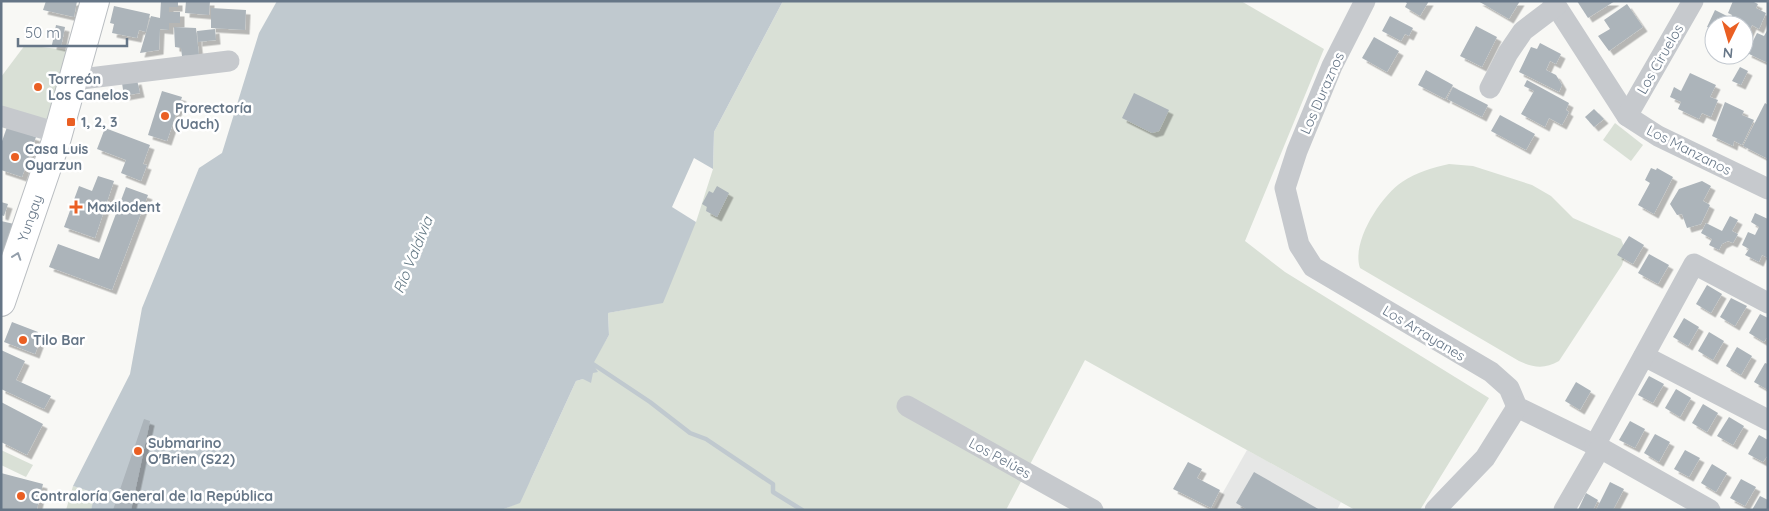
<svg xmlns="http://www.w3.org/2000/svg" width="1769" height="511" viewBox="0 0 1769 511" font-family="Quicksand,sans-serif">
	<defs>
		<filter id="shadow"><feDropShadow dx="4.5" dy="4.5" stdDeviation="0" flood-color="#0004"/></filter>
	</defs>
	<rect width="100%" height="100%" fill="#f8f8f5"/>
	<polygon fill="#e6e7e6" points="1247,450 1341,502 1337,510 1213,510"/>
	<g fill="#d9e0d6">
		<polygon points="783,1 1241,1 1324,49 1245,241 1285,272 1489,398 1420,510 1355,510 1085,360 1006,510 501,510 516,504 531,479 576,381 583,379 609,335 608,313 634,308 696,222 713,169 714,132"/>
		<polygon points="25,45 75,51 51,120 1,109 1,77"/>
		<polygon points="1615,123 1643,145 1631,161 1603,140"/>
		<path d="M 1449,164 L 1473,166 L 1532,185 L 1551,196 L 1573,218 L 1621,239 L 1626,252 L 1622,265 L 1559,361 C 1545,369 1534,368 1519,361 L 1360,268 C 1351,242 1381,196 1402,182 C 1417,172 1432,168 1449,164 Z"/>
		<polygon points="1,450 33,465 26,477 1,465"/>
		<polygon points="73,486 96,493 91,510 66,510"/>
	</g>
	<polygon fill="#c0c9cf" points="277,1 783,1 714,132 713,169 694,158 672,207 696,222 663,303 608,313 609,335 593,364 598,372 593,373 591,383 583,379 576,381 520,503 501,510 91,510 95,493 73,486 130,374 142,308 199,168 222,153 259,33"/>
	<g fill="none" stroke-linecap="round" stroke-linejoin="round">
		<polyline stroke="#c0c9cf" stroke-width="4.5" points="593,364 650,402 690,433 706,439 773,484 773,492 802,510"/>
	</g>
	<g fill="#acb4ba" filter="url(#shadow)">
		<polygon points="46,1 77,1 74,17 43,10"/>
		<polygon points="161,1 178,1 178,7 169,7 169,12 180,12 180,23 169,23 169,30 160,29 159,50 140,53 151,16 160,18"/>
		<polygon points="186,1 210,1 209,15 185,13"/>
		<polygon points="1404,1 1429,1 1420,16 1405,7 1407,3"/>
		<polygon points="1478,1 1520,1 1509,19"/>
		<polygon points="1577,1 1615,1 1588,18"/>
		<polygon points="1733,1 1752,1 1758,4 1756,8 1766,13 1759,29 1752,25 1744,43 1744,25 1714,25 1714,30 1707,27 1715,10 1731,18 1732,15 1728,13"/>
		<polygon points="1627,4 1643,27 1609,51 1598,36 1610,29 1604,20"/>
		<polygon points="114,6 150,14 146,32 139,30 137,38 112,33 114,24 110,23"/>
		<polygon points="211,8 246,10 245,30 211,28"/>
		<polygon points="1390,16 1413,28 1409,36 1405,34 1401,41 1382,31"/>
		<polygon points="56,25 65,27 61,47 52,45"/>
		<polygon points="1476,26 1497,37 1482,67 1460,56"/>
		<polygon points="174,27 196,28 199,55 182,56 181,48 175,47"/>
		<polygon points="215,29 216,40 198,42 197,31"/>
		<polygon points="1768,29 1768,63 1747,53 1757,33 1764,36"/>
		<polygon points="1374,37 1399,51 1387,72 1362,58"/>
		<polygon points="1540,43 1561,54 1556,64 1550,61 1546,70 1556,75 1562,85 1559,92 1519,72 1531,47 1537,49"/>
		<polygon points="1740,67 1748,71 1741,85 1732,81"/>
		<polygon points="1426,70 1453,85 1445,99 1418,85"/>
		<polygon points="1690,73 1716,85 1710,97 1718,100 1711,117 1702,113 1699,119 1678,109 1681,102 1670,97 1674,87 1681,91"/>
		<polygon points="137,80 140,93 124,96 122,83"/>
		<polygon points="1527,80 1569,103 1566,110 1569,112 1562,125 1549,118 1545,127 1521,114 1534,91 1524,86"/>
		<polygon points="1453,87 1488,105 1482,117 1447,99"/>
		<polygon points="162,91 182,97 167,141 148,135"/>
		<polygon points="1134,93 1169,110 1159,131 1152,133 1122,118"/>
		<polygon points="1725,102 1744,111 1742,115 1754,120 1742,145 1734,141 1733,146 1712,136"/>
		<polygon points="1765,103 1768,105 1768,159 1743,146"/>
		<polygon points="1594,109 1604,119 1594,127 1585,117"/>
		<polygon points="1500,115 1535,134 1526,150 1491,131"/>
		<polygon points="7,127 36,137 22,177 1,170 1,144"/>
		<polygon points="105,128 150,145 143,164 147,165 141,181 121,173 126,160 97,149"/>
		<polygon points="1651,168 1656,170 1657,168 1673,177 1654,214 1638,205 1650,183 1645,180"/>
		<polygon points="98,176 114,181 95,238 64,227 79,186 92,191"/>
		<polygon points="1702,181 1711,186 1703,201 1710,205 1701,224 1687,228 1682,214 1677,215 1670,204 1679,189"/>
		<polygon points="717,186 729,193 717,217 706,211 707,207 702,204 709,191 713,193"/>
		<polygon points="126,187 148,195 112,290 49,267 58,244 99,259"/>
		<polygon points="1,202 8,204 4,216 1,215"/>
		<polygon points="1755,213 1768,219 1768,258 1762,255 1759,262 1745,255 1749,249 1742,245 1748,232 1755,235 1759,227 1751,222"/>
		<polygon points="1730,216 1738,220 1732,231 1738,234 1733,243 1728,241 1722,244 1719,250 1709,245 1712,239 1701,233 1706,223 1722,231"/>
		<polygon points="1,221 14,224 3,258 1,258"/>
		<polygon points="1629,236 1644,245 1633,264 1617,255"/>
		<polygon points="1649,254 1669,265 1658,284 1638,273"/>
		<polygon points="1707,285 1722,294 1711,313 1696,304"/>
		<polygon points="1731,298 1747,306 1735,326 1720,317"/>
		<polygon points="1760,314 1768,318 1768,336 1764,342 1749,333"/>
		<polygon points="1684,318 1699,327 1688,346 1673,337"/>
		<polygon points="12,322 38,332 37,336 41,338 35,354 4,342"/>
		<polygon points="1709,332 1724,341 1713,360 1698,351"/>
		<polygon points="1737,347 1752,356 1741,375 1726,366"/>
		<polygon points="1,350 25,361 16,380 51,396 44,409 1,389"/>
		<polygon points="1765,363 1768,364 1768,390 1754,382"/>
		<polygon points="1649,376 1664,384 1653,403 1638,395"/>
		<polygon points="1576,382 1591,391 1580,410 1565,401"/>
		<polygon points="1676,389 1691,398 1680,417 1665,408"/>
		<polygon points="1,402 43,424 27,455 1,442"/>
		<polygon points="1703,404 1718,413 1707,432 1692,423"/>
		<polygon points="1729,417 1744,426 1733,445 1717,436"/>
		<polygon points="144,419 150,421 131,510 113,510"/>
		<polygon points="1630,421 1645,429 1635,448 1619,440"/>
		<polygon points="1655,434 1670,442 1659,462 1644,453"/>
		<polygon points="1759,435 1768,440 1768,455 1763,462 1748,454"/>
		<polygon points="1685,450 1700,458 1689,477 1674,469"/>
		<polygon points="1188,462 1202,469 1197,478 1220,490 1211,508 1173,489"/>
		<polygon points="1712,464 1727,473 1716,492 1701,483"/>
		<polygon points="1254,472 1320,510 1248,510 1236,503"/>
		<polygon points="1,473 43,484 37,509 1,510"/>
		<polygon points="1741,479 1756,487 1745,506 1730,498"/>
		<polygon points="1610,482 1624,489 1613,510 1596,510"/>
		<polygon points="1586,493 1598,500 1593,510 1578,510"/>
		<polygon points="1760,496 1768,500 1768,510 1752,510"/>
	</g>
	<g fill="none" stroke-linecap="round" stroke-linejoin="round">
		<defs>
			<polyline id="major" points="1,302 56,141 95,1"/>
		</defs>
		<use href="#major" stroke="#b9bdc1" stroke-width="30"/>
		<g stroke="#c6c9cd" stroke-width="21">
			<polyline points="1365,1 1332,66 1297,151 1285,188 1299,245 1313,267 1491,372 1509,388 1517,407 1595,445 1710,510"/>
			<polyline points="1553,1 1627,116 1658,136 1768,189"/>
			<polyline points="73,80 229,61"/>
			<polyline points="1490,88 1508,53 1523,31 1556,6"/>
			<polyline points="1,116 58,133"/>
			<polyline points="1627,116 1693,1"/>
			<polyline points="1644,356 1768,420"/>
			<polyline points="907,406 1093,510"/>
			<polyline points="1595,445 1694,264 1768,303"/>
			<polyline points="1435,510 1485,458 1517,407"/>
			<polyline points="1564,510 1600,448"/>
		</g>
		<use href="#major" stroke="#fff" stroke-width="28"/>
	</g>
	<defs><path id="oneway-chevron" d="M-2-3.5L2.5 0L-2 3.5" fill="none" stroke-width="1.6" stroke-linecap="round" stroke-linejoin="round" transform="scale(1.25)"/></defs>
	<use stroke="#949fab" href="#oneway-chevron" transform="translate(17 256) rotate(-71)"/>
	<g fill="#ea5f23" stroke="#fff" stroke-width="2">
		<circle cx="38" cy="87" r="5"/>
		<circle cx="165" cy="116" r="5"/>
		<rect x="66" y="117" width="10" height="10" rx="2.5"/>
		<circle cx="15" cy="157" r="5"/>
		<path d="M73.5 199.5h5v5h5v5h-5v5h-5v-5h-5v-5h5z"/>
		<circle cx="23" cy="340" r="5"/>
		<circle cx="138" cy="451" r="5"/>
		<circle cx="21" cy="496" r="5"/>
	</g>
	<g text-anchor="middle" stroke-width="5" stroke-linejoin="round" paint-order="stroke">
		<g font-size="14" fill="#667687" stroke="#fff">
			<text transform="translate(1660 59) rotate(-60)" y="5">Los Ciruelos</text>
			<text transform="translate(1322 93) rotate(-66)" y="5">Los Duraznos</text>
			<text transform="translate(1689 150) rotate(27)" y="5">Los Manzanos</text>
			<text transform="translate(30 218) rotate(-71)" y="5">Yungay</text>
			<text transform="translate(1424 333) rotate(31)" y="5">Los Arrayanes</text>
			<text transform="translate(1000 458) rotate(29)" y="5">Los Pelúes</text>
		</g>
		<g font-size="14" font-weight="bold" fill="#667687" stroke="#fff" text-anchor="start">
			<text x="48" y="84">Torreón<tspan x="48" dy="16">Los Canelos</tspan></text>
			<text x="175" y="113">Prorectoría<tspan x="175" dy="16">(Uach)</tspan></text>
			<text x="81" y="127">1, 2, 3</text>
			<text x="25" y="154">Casa Luis<tspan x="25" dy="16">Oyarzun</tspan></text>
			<text x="87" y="212">Maxilodent</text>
			<text x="33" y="345">Tilo Bar</text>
			<text x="148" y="448">Submarino<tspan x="148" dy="16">O'Brien (S22)</tspan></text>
			<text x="31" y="501">Contraloría General de la República</text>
		</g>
		<g font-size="15" font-style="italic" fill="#627783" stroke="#fff">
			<text transform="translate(413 255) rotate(-68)" y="5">Río Valdivia</text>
		</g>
	</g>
	<rect width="1769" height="511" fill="none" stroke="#667687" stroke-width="5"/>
	<g transform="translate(1729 40) rotate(185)"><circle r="24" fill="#ffffff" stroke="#c2c8cf"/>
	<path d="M0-4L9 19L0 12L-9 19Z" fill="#ea5f23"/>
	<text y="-8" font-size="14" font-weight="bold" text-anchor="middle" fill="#667687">N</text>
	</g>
	<path d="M18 38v8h109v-8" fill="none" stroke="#667687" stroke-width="2.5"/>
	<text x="25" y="38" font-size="15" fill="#667687" stroke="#ffffff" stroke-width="4" paint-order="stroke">50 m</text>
</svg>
